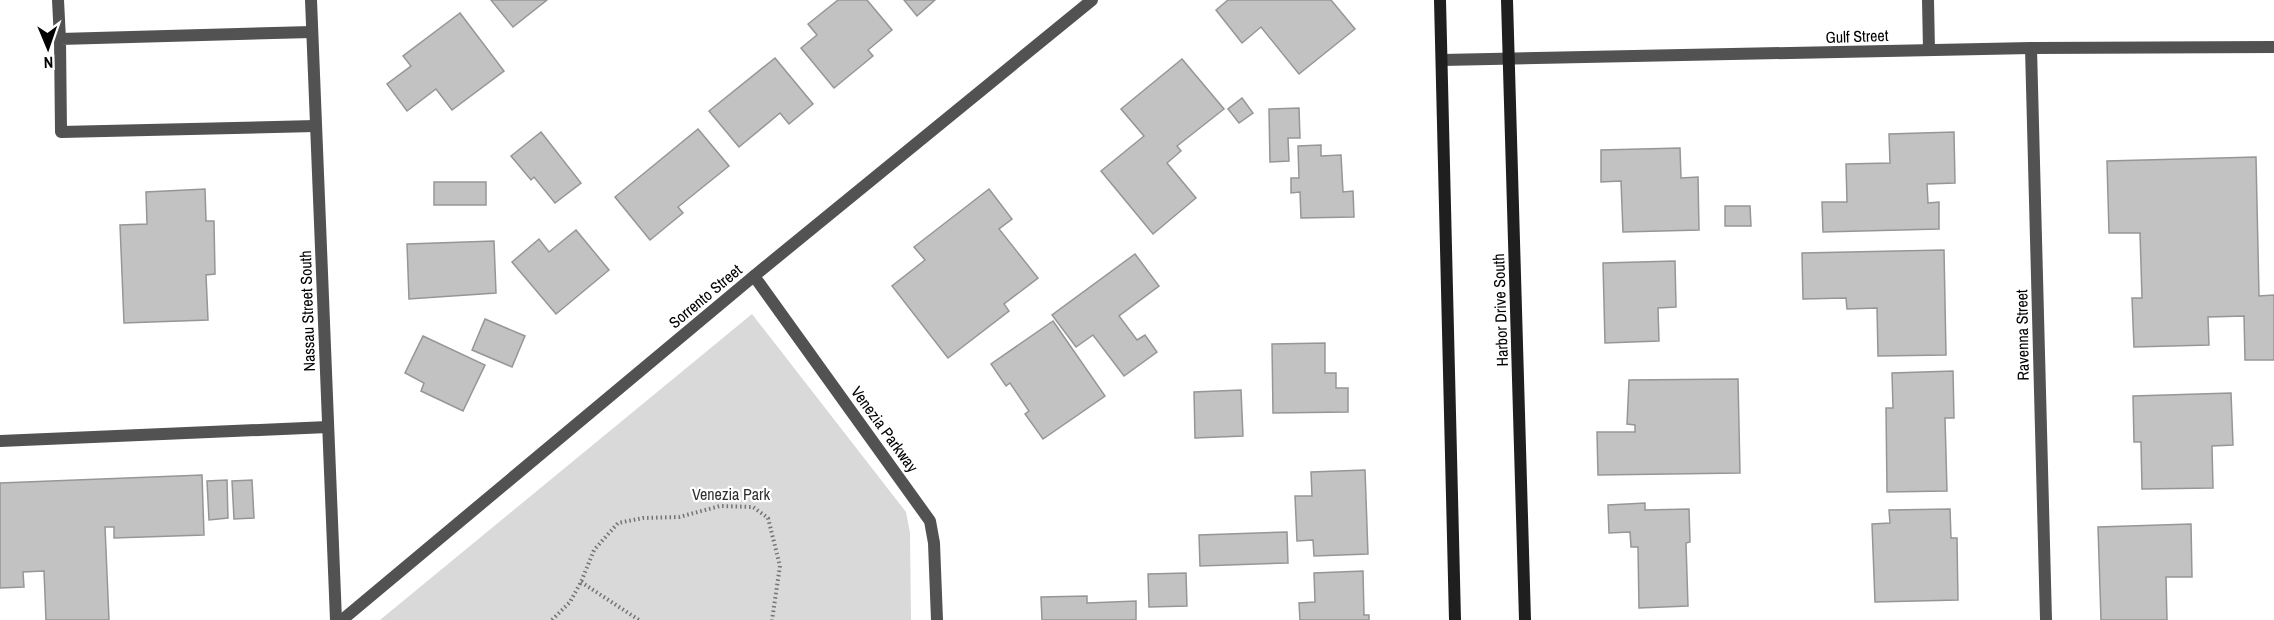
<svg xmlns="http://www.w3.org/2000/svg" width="2274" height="620" viewBox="0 0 2274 620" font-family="'Archivo Narrow',sans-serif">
	<rect width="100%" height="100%" fill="#fff"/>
	<polygon fill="#d9d9d9" points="752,314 906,512 910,533 911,620 380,620"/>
	<g fill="#c2c2c2" stroke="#969696" stroke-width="1.5">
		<polygon points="491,0 547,0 513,27"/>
		<polygon points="838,0 867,0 892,30 868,50 873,56 834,88 801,48 817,35 808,24"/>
		<polygon points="904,0 935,0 917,16"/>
		<polygon points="1228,0 1331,0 1355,29 1299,74 1261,27 1242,43 1216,10"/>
		<polygon points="460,13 504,71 452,110 436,89 407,111 387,84 411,66 403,56"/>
		<polygon points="775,58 813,104 789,124 780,113 739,147 709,111"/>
		<polygon points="1182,59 1224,109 1177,146 1181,151 1167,163 1196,198 1153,234 1101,171 1144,136 1121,109"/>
		<polygon points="1242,98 1253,113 1239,123 1228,109"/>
		<polygon points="1299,108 1300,138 1288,138 1289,161 1270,162 1269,109"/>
		<polygon points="698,129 729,166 678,207 683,213 650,240 615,197"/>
		<polygon points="541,132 581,183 555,203 534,177 531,180 511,156"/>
		<polygon points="1954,132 1955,183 1927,184 1928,203 1939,202 1939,229 1823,232 1822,202 1847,202 1846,164 1890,163 1889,134"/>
		<polygon points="1321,145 1321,156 1341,155 1343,192 1353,191 1354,217 1301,218 1300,192 1291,193 1291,178 1299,178 1298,146"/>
		<polygon points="1680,148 1681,178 1698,177 1699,230 1623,232 1621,181 1601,182 1601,150"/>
		<polygon points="2256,157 2259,296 2274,295 2274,360 2245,360 2244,316 2208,317 2209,345 2134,347 2132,298 2142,298 2140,233 2109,233 2107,161"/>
		<rect x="434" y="182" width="52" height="23"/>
		<polygon points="205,189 206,221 214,221 215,274 206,275 208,320 124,323 120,225 147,224 146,192"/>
		<polygon points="989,189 1012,219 999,229 1038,278 1004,304 1009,311 948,358 892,286 925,260 914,247"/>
		<polygon points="1725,206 1750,206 1751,226 1725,226"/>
		<polygon points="576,230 609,270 556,314 512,262 539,239 549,252"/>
		<polygon points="494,241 496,293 409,299 407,244"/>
		<polygon points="1944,250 1946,355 1878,356 1877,308 1847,309 1846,298 1803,299 1802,253"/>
		<polygon points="1135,254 1159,286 1119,316 1137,340 1145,335 1157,352 1124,376 1093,335 1076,347 1052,315"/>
		<polygon points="1675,261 1676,307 1658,308 1659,341 1605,343 1603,263"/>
		<polygon points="485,319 525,336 512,367 472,350"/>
		<polygon points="1053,321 1105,396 1043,439 1025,414 1029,411 1010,383 1006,386 991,364"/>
		<polygon points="423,336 485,365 463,411 421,391 424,383 405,373"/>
		<polygon points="1325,343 1325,373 1336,373 1336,388 1348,388 1348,412 1273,413 1272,344"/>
		<polygon points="1953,371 1954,418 1945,418 1947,491 1887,492 1886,408 1893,408 1892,373"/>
		<polygon points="1738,379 1740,473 1598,475 1597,432 1635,432 1635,425 1627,424 1629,380"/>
		<polygon points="1241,390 1243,436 1195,438 1194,392"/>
		<polygon points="2231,393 2233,445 2212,446 2213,488 2142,489 2141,442 2134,442 2133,396"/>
		<polygon points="1365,470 1368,554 1314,556 1313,540 1297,541 1295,496 1312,496 1311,472"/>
		<polygon points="202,475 204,535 114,538 114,527 105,527 109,620 46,620 44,571 23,572 24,587 0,588 0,483"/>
		<polygon points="227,480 228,518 209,520 207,481"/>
		<polygon points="252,480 254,518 234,519 232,481"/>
		<polygon points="1645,503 1645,510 1689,509 1690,542 1686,543 1688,606 1639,608 1638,547 1631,547 1630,532 1609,533 1608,505"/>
		<polygon points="1950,509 1951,538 1957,538 1958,600 1875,602 1872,524 1890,523 1889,510"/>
		<polygon points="2191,524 2192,577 2166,577 2167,620 2101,620 2098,527"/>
		<polygon points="1287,532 1288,563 1200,566 1199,535"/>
		<polygon points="1363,571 1364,615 1369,615 1369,620 1300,620 1299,603 1315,602 1314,573"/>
		<polygon points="1186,573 1187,606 1149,607 1148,574"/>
		<polygon points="1087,596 1087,603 1136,601 1136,620 1042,620 1041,597"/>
	</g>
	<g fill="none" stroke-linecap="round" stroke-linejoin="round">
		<g stroke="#747474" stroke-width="4" stroke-dasharray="1.5 3" stroke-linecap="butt">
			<polyline points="581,582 639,620"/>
			<polyline points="552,620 570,602 581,582 594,550 618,523 643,518 679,517 720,506 753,507 768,518 780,566 772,620"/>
		</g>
		<g stroke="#525252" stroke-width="12">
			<polyline points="58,0 60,39"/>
			<polyline points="312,32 60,39 61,132 315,126"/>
			<polyline points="0,441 328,427"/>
		</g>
		<g stroke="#525252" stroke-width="12">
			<polyline points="311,0 336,620"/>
			<polyline points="1928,0 1929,50"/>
			<polyline points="2031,48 2046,620"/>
			<polyline points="1442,60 2031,48 2274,47"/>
			<polyline points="754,276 930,521 934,543 937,620"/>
			<polyline points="342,620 754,276 1092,0"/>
		</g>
		<g stroke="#1f1f1f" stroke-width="12">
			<polyline points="1440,0 1455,620"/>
			<polyline points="1507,0 1525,620"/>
		</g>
	</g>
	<g text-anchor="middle" stroke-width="4.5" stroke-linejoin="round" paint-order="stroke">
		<g font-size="16" fill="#000" stroke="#fff">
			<text transform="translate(1857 36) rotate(-2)" y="6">Gulf Street</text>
			<text transform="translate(705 296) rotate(-40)" y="6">Sorrento Street</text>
			<text transform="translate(1500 310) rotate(-92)" y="6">Harbor Drive South</text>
			<text transform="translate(307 311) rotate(-92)" y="6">Nassau Street South</text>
			<text transform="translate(2022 335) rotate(-91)" y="6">Ravenna Street</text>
			<text transform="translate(885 429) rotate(54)" y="6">Venezia Parkway</text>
		</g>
		<g font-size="16" fill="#303030" stroke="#fff">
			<text x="731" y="500">Venezia Park</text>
		</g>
	</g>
	<g transform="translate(48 48) rotate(178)" stroke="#ffffff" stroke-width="4.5" paint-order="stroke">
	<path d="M0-4.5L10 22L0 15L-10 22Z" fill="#000000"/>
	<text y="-9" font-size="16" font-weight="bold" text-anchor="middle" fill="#000000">N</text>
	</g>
</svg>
